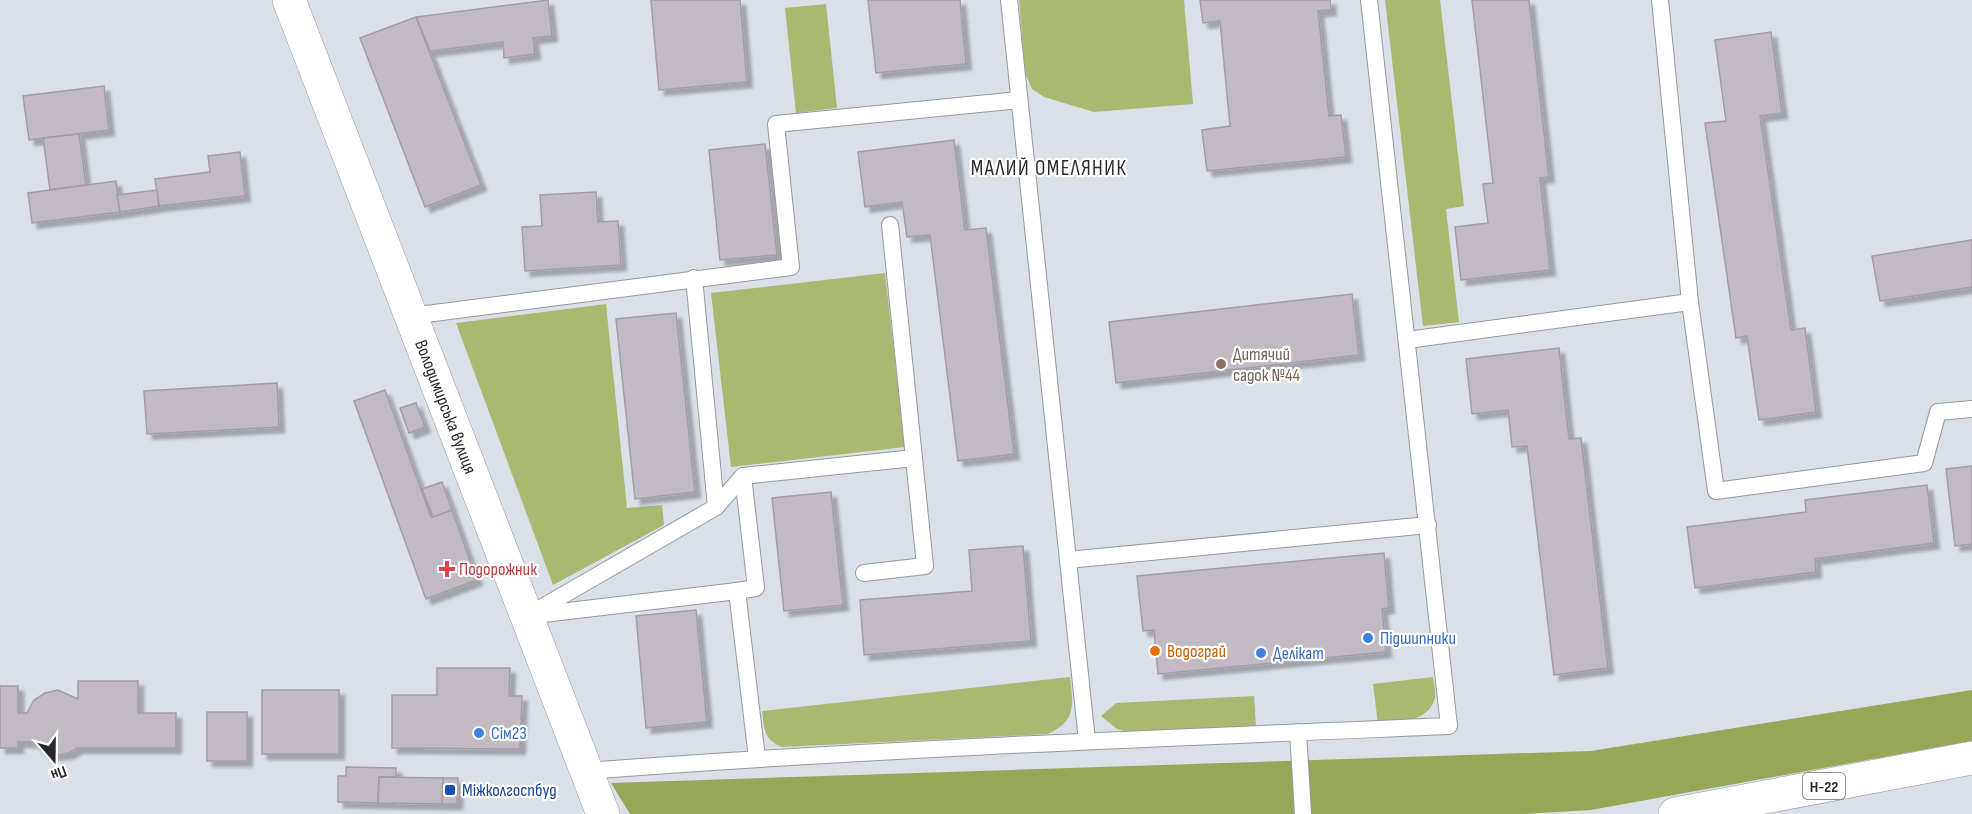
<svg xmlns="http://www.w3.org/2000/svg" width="1972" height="814" viewBox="0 0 1972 814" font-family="'Sofia Sans Condensed',sans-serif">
	<defs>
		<filter id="shadow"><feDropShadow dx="5.5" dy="5.5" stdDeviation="1.5" flood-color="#0004"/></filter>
	</defs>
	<rect width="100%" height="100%" fill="#dadfe8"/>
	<g fill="#a9b972">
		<polygon points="1019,0 1184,0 1193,104 1094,112 1044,97 1032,89 1025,73"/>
		<polygon points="1385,0 1440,0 1464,206 1446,209 1459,322 1423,326"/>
		<polygon points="826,4 837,108 796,113 785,8"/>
		<polygon points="885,273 905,447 731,467 711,293"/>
		<polygon points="606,304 627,508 662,505 664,525 553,585 456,323"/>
		<path d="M 1070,677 C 1073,704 1077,721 1048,734 L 782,747 C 764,740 764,729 762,711 Z"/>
		<path d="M 1433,677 C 1434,684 1437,695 1434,701 C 1426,723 1396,722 1378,724 L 1373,684 Z"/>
		<polygon points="1254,696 1256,726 1128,732 1117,729 1101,716 1116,703"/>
	</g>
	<polygon fill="#96a757" points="1972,690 1972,741 1591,810 1523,814 630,814 611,783 1591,751"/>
	<g fill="#c2bac2" stroke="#a49ca4" stroke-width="1.5" filter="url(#shadow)">
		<polygon points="548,0 552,36 533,38 535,54 504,58 503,42 430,51 416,17"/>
		<polygon points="651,0 740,0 747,82 659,90"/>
		<polygon points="868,0 960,0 966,64 876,73"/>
		<polygon points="1200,0 1330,0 1331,10 1318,11 1329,116 1341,115 1346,157 1207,171 1202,130 1230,126 1220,21 1203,23"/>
		<polygon points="1472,0 1529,0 1549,177 1540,178 1550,270 1461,280 1455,227 1488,223 1483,184 1493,183"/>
		<polygon points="416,17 481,185 425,207 360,38"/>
		<polygon points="1771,32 1782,113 1760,116 1791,330 1805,328 1816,412 1759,420 1747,336 1736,338 1705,123 1726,121 1715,40"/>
		<polygon points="104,86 109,130 29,140 23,96"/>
		<polygon points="79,134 86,185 50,190 43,138"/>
		<polygon points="954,140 965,230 986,228 1014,454 958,461 930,235 907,237 902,202 865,207 858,152"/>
		<polygon points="765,144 777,255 720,260 709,150"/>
		<polygon points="240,152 245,196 159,206 155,179 210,172 208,156"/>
		<polygon points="116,181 120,212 32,223 28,193"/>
		<polygon points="157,190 159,206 120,212 117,195"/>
		<polygon points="596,192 598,222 618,221 621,265 525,271 522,227 542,226 540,195"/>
		<polygon points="1972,240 1972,287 1880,301 1872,256"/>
		<polygon points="1352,294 1359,355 1116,383 1109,322"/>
		<polygon points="676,313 695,492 635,499 616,319"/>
		<polygon points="1559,348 1569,439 1581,438 1608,668 1554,675 1527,446 1512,447 1508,410 1472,414 1466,359"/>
		<polygon points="277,383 279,427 147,434 144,391"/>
		<polygon points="385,390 431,517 452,510 477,580 426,599 354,401"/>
		<polygon points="416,403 425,427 409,433 400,408"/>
		<polygon points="1972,466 1972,544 1955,546 1946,469"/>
		<polygon points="442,482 452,510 433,517 422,489"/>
		<polygon points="1927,485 1934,543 1815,559 1816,572 1695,588 1687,527 1806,512 1805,500"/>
		<polygon points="831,492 843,605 784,611 772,498"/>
		<polygon points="1023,546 1031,641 864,655 860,600 972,591 969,550"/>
		<polygon points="1384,553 1389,608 1382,609 1386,652 1158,674 1154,630 1143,631 1137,576"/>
		<polygon points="696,610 707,722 646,728 636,616"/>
		<polygon points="437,668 510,668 509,696 522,696 520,749 392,748 392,695 437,695"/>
		<polygon points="78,681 138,681 138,713 176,713 176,748 77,748 69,753 57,755 45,753 32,742 18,742 18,748 0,748 0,686 18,686 18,713 27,713 34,700 45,693 58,690 78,699"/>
		<rect x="262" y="690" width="77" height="64"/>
		<rect x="207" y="712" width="40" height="49"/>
		<polygon points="346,767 396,768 396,777 379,777 378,803 338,802 338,776 346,776"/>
		<polygon points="379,777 443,778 442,804 378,803"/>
		<polygon points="443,778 458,778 457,804 442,804"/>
	</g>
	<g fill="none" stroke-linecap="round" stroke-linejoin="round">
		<defs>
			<g id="service">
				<polyline points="1009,0 1087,741"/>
				<polyline points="1660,0 1690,302 1716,491 1924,463 1938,412 1972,409"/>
				<polyline points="890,225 914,458"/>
				<polyline points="694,278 716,507"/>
				<polyline points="411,316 791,267 776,124 1019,100"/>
				<polyline points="1407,340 1690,302"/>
				<polyline points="1068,560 1428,525"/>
				<polyline points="737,591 756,588 743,476"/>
				<polyline points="535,615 737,591 757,758"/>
				<polyline points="527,616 716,507 743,476 914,458 925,566 864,573"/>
				<polyline points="1298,732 1303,814"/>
				<path d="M 586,771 C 874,749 1161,738 1449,726 L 1369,0"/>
			</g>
			<g id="tertiary">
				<path id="s1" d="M 289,0 L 603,814"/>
			</g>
			<polyline id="primary" points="1675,814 1972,758"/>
		</defs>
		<use href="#service" stroke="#9498a1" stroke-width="18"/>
		<use href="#tertiary" stroke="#9498a1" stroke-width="34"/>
		<use href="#primary" stroke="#9498a1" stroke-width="34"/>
		<use href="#service" stroke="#fff" stroke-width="16"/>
		<use href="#tertiary" stroke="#fff" stroke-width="33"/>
		<use href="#primary" stroke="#fff" stroke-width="33"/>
	</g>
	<circle fill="#8d6e63" stroke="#fff" stroke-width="2" cx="1221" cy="364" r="6"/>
	<path fill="#e0444e" stroke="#fff" stroke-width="2" d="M444 560h6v6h6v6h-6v6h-6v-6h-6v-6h6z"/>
	<g fill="#3f7fe0" stroke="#fff" stroke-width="2">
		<circle cx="1368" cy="638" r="6"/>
		<circle cx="1261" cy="653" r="6"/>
		<circle cx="479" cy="733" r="6"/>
	</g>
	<circle fill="#e8710a" stroke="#fff" stroke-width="2" cx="1155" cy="651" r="6"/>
	<rect fill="#1a4fb4" stroke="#fff" stroke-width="2" x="444" y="784" width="12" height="12" rx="3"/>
	<g text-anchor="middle" stroke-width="4.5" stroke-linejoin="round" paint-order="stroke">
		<rect fill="#fff" stroke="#68686b" stroke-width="1.5" x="1803" y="773" width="42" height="26" rx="4.5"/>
		<g font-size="16" font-weight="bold" fill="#27282c">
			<text x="1824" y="792">Н-22</text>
		</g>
		<g font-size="18" fill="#785e54" stroke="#fff" text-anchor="start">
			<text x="1233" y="360">Дитячий<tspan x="1233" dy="21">садок №44</tspan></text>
		</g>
		<g font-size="18" fill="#27282c" stroke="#fff">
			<text dy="6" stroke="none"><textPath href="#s1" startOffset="436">Володимирська вулиця</textPath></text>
		</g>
		<g font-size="18" fill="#be3a42" stroke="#fff" text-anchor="start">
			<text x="459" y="575">Подорожник</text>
		</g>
		<g font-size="18" fill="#366cbe" stroke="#fff" text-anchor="start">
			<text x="1380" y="644">Підшипники</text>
			<text x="1273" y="659">Делікат</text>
			<text x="491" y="739">Сім23</text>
		</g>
		<g font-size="18" fill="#c56008" stroke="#fff" text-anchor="start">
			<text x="1167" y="657">Водограй</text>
		</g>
		<g font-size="18" fill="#164399" stroke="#fff" text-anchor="start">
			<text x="462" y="796">Міжколгоспбуд</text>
		</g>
		<g font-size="21" letter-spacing="1.5" fill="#27282c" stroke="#fff">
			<text x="1049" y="175">МАЛИЙ ОМЕЛЯНИК</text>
		</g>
	</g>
	<g transform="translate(54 760) rotate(160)" stroke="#ffffff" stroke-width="4.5" paint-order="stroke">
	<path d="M0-4.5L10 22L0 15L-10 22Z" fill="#27282c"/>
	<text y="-9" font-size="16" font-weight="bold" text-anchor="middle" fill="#27282c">Пн</text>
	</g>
</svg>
